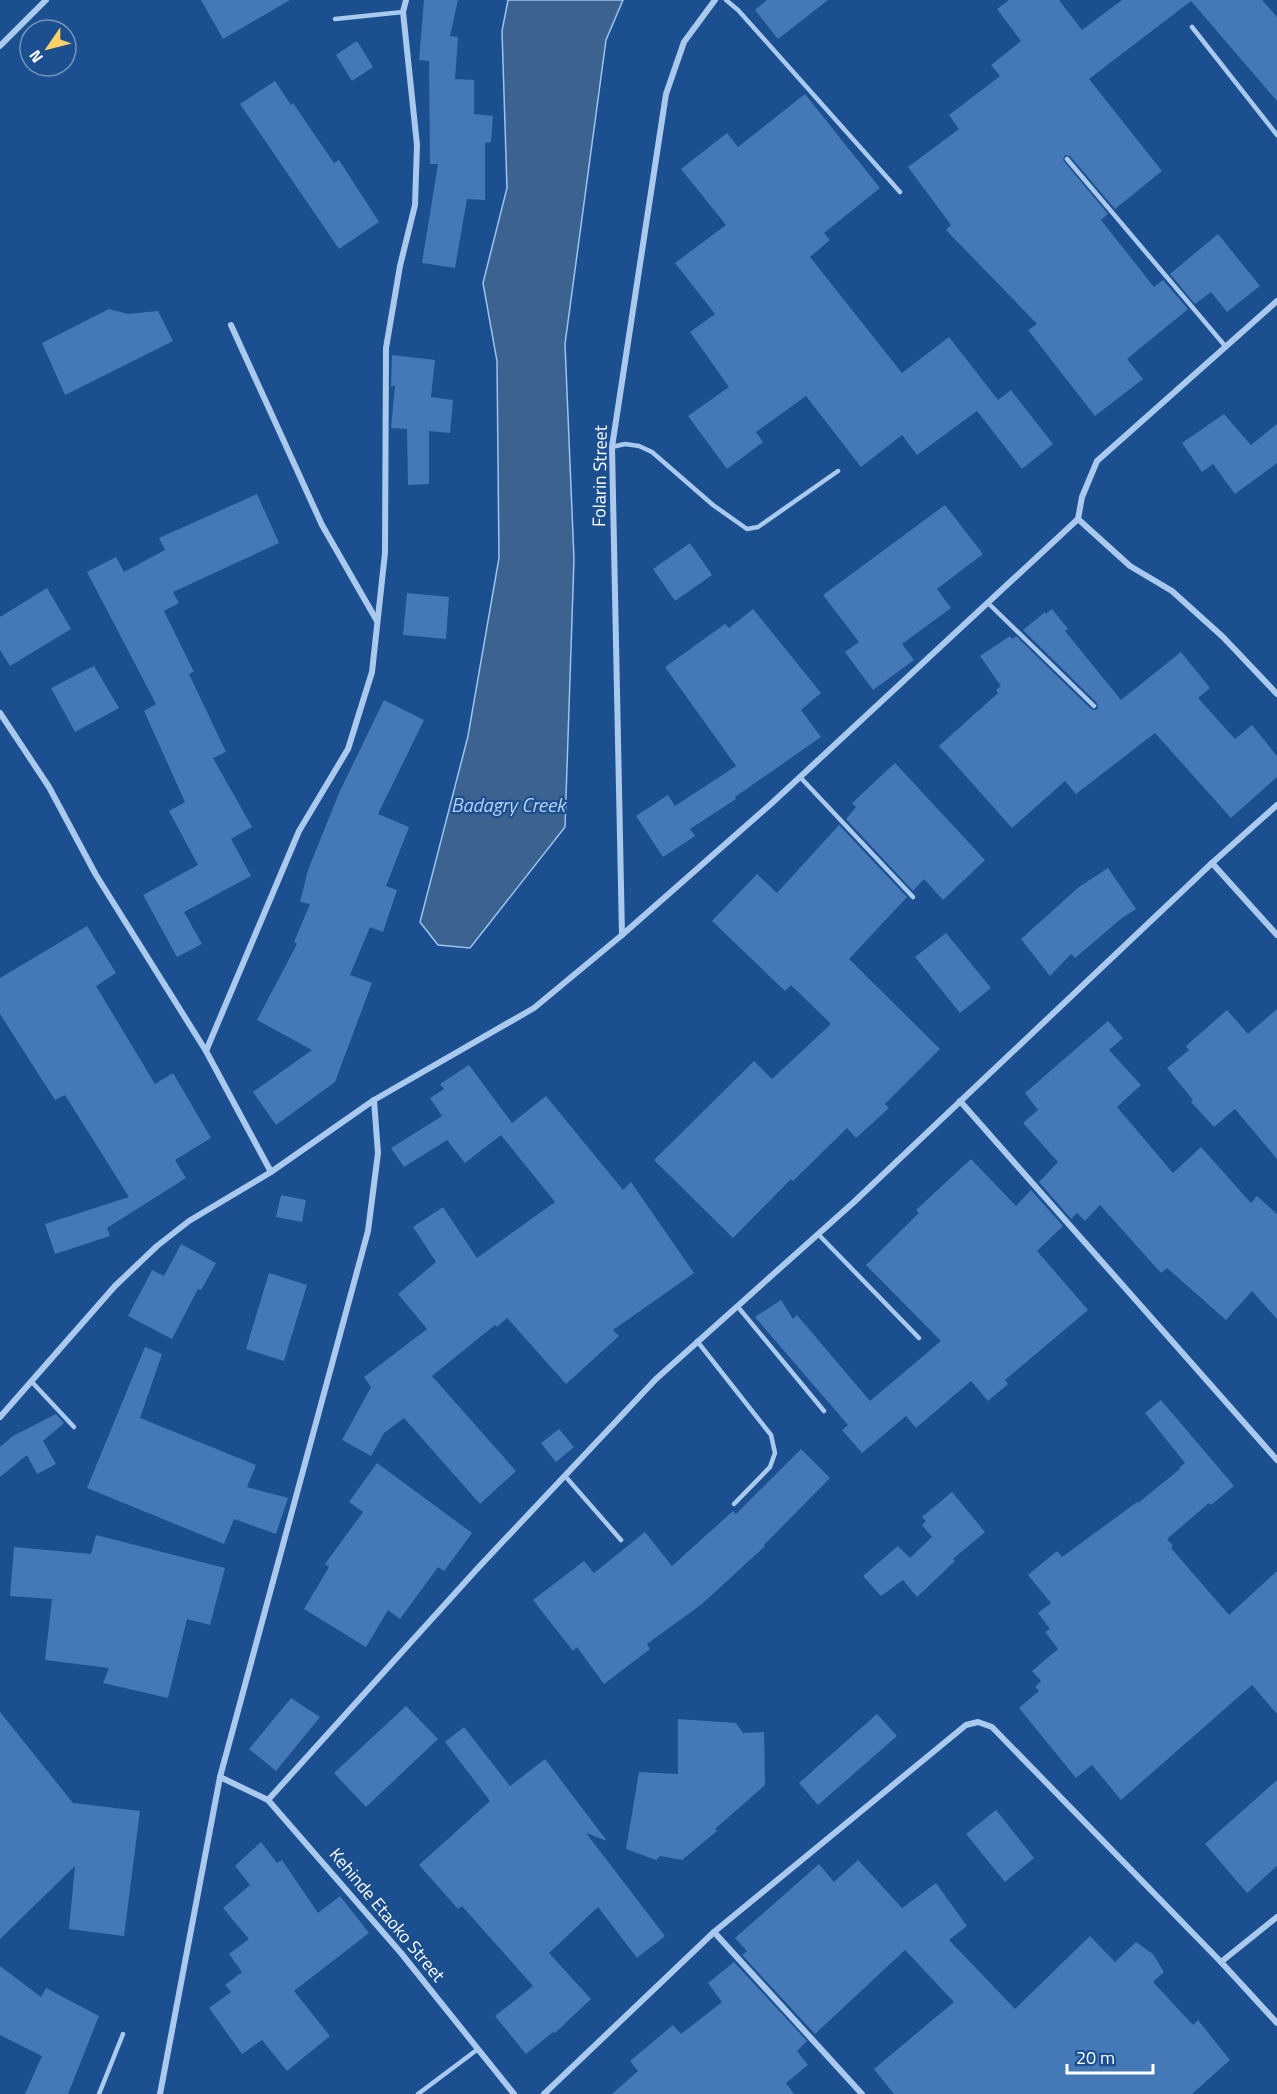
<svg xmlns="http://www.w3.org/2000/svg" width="1277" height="2094" viewBox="0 0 1277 2094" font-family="'Titillium Web',sans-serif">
	<rect width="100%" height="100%" fill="#1b4f8f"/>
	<polygon fill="#3c6290" stroke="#9cc4f0" stroke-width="1.5" points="508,0 623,0 606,40 565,344 574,559 565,827 470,948 438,945 420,922 468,736 499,558 497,361 483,283 507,188 502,31"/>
	<g fill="#4478b7">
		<polygon points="201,0 290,0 223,39"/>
		<polygon points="424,0 458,0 450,36 458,37 455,79 474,80 474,114 493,116 491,142 485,143 485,200 467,199 455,268 422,263 438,164 430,164 429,61 419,60"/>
		<polygon points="767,0 828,0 778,39 755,10"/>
		<polygon points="1009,0 1059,0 1082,30 1122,0 1262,0 1277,17 1277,101 1191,1 1089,79 1162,171 1115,209 1070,156 1065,155 1063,160 1108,214 1101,220 1154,287 1163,280 1188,309 1127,359 1143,379 1095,416 1028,330 1037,324 946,230 951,225 908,167 959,129 949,115 1000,76 991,65 1021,41 997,9"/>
		<polygon points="357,41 373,67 352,81 336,55"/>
		<polygon points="275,81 291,105 293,103 334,163 339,160 379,222 339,249 240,104"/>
		<polygon points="805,94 880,188 824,233 830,240 810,257 902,373 949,337 998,400 1011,390 1053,444 1022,469 977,411 917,455 902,435 861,467 806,396 756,432 763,442 727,469 688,416 729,387 690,332 715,314 675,263 726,225 681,169 727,133 738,147"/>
		<polygon points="1218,234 1260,286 1227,312 1211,292 1195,304 1170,274"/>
		<polygon points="109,309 128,314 158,311 173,341 65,395 42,343"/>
		<polygon points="392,355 435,360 431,397 453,400 450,433 429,431 429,484 408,485 407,429 391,428 395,386 391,386"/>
		<polygon points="1224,414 1251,445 1277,424 1277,463 1235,494 1213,464 1202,472 1182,443"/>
		<polygon points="257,494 279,543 173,592 179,603 164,611 194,672 189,674 226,752 213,758 252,827 231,839 251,876 184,912 202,944 177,957 143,895 198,865 169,811 185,802 144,711 156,704 87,572 116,557 124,572 165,550 159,538"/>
		<polygon points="945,505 983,554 937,589 951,608 902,644 914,660 873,690 845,652 859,642 823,595"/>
		<polygon points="690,543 712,575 675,601 653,569"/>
		<polygon points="47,588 71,629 10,666 0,650 0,617"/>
		<polygon points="407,593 449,597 446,639 403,635"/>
		<polygon points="753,609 821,693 801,710 821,737 735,797 736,799 690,829 695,836 663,857 636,816 668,795 675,806 736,766 665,667 725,624 729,628"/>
		<polygon points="1052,609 1068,629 1065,631 1121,700 1181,652 1210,688 1198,698 1235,739 1252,725 1277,756 1277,777 1231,818 1155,733 1076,794 1065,781 1012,828 939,746 998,693 996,690 1001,686 980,656 1010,636 1012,639 1016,636 1091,709 1095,710 1098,709 1097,703 1023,630 1045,612 1046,614"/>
		<polygon points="94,666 119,708 75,732 51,688"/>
		<polygon points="384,700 424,720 378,814 409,827 386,886 397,890 383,932 370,927 350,975 372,983 335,1082 276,1125 253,1092 312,1050 257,1020 297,944 294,942 310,904 300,902 308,870 339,793"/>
		<polygon points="895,763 985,860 943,900 924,879 913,891 846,819 856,807 852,803"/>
		<polygon points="839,825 907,897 849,959 940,1049 885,1104 889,1108 856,1138 847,1128 793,1181 791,1179 733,1238 654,1160 754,1061 772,1079 831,1024 791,985 785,991 712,921 757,874 777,893"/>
		<polygon points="1108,868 1136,909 1122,918 1075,958 1071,954 1050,976 1021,939 1079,887"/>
		<polygon points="87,926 116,973 96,986 155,1084 173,1073 211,1138 175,1160 186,1178 107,1228 110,1236 55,1254 45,1224 129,1197 65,1095 55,1100 0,1014 0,978"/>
		<polygon points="946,933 991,988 960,1013 915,957"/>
		<polygon points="1277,1009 1277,1159 1235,1109 1214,1127 1191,1102 1193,1100 1167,1068 1189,1050 1186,1046 1227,1010 1248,1034"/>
		<polygon points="1108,1021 1123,1038 1109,1050 1141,1085 1117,1107 1173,1173 1201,1147 1251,1203 1257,1196 1277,1214 1277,1319 1252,1291 1226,1320 1167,1268 1161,1273 1100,1205 1085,1221 1077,1213 1071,1219 1039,1182 1058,1162 1023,1123 1038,1110 1025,1093"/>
		<polygon points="469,1065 512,1123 546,1096 623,1190 631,1182 694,1273 613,1330 619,1336 566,1384 507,1318 497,1327 495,1325 432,1376 516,1471 480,1504 404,1418 384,1433 371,1456 342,1440 371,1387 364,1377 427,1329 398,1294 436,1262 413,1227 443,1207 477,1258 555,1202 501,1135 465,1163 447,1140 404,1167 391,1148 442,1116 430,1098 444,1089 440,1084"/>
		<polygon points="971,1159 1016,1206 1031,1190 1063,1226 1037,1251 1088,1310 1005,1380 1008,1384 988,1401 971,1381 916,1428 906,1416 862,1453 842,1430 848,1425 755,1317 781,1300 793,1319 797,1315 870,1401 941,1341 866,1265 919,1213 916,1210"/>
		<polygon points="281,1195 306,1200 302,1222 276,1217"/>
		<polygon points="181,1244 216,1263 201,1290 198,1289 172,1339 128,1316 152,1270 164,1276"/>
		<polygon points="269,1273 307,1285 284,1361 246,1349"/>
		<polygon points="145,1347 162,1354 140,1418 256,1465 247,1487 288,1498 276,1534 234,1519 224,1544 87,1488"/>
		<polygon points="1161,1400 1234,1486 1211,1505 1209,1503 1167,1539 1173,1546 1171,1548 1229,1615 1277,1571 1277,1714 1252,1685 1121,1800 1092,1765 1076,1778 1019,1708 1039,1691 1035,1687 1041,1681 1032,1671 1058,1649 1045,1632 1050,1629 1038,1613 1051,1603 1028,1575 1057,1551 1062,1557 1137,1502 1138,1503 1180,1469 1179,1468 1185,1463 1145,1413"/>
		<polygon points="56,1414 64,1423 43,1441 56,1464 37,1474 27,1455 0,1477 0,1447 13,1436"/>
		<polygon points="559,1429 574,1447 556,1462 541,1443"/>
		<polygon points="801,1449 830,1478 764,1545 765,1546 702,1604 647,1644 650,1649 604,1684 577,1647 573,1651 533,1600 584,1561 594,1573 645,1532 672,1566 733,1511 736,1514"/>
		<polygon points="377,1463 472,1533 444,1571 438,1567 400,1619 388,1610 366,1647 304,1609 329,1567 325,1564 363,1512 349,1502"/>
		<polygon points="952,1492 985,1532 953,1559 955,1561 917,1597 903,1580 881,1596 863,1576 898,1546 910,1558 932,1537 922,1525 926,1521 922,1517"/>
		<polygon points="96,1535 225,1568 210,1625 187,1619 168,1698 103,1683 109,1668 45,1660 52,1599 10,1596 14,1547 91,1554"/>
		<polygon points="291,1698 320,1717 276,1771 249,1749"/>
		<polygon points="406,1706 438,1739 366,1807 334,1773"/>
		<polygon points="0,1712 73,1803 140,1811 124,1936 69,1929 75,1866 0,1939"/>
		<polygon points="877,1714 897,1736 818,1805 799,1783"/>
		<polygon points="678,1719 736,1723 743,1733 764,1732 765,1785 715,1829 717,1831 682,1860 660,1856 656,1860 626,1849 639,1772 678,1774"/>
		<polygon points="464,1727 510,1786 545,1759 607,1841 586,1833 665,1936 637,1958 598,1907 549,1953 591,1999 555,2033 553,2032 526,2054 495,2016 533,1986 462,1906 458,1909 419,1865 490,1801 445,1742"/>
		<polygon points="1277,1780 1277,1866 1247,1893 1205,1844"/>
		<polygon points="996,1810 1034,1858 1005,1882 966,1834"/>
		<polygon points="261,1842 277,1863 282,1860 318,1913 340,1896 369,1933 294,1991 330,2036 287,2071 262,2040 242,2054 209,2008 231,1992 225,1985 242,1972 229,1954 249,1939 223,1908 250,1885 235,1866"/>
		<polygon points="858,1860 902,1908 936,1883 967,1926 949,1940 1015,2009 1090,1936 1115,1962 1136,1942 1153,1954 1164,1972 1153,1982 1193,2025 1198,2020 1230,2060 1192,2094 894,2094 874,2069 954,2002 905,1950 815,2034 742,1955 747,1951 735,1938 819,1864 834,1882"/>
		<polygon points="734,1962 807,2041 797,2051 808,2065 786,2083 794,2094 612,2094 638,2071 630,2061 673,2025 681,2034 722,2002 708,1983"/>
		<polygon points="0,1966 41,1997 46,1988 99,2016 68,2094 25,2094 42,2056 0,2035"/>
	</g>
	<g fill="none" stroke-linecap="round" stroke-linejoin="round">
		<g stroke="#a9c9ee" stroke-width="4.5">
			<polyline points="726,0 738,10 900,192"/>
			<polyline points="335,19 403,12"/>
			<polyline points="1192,27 1277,135"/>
			<polyline points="1067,159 1226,347"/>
			<polyline points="612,447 625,444 639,446 652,452 713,505 747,529 758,527 838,471"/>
			<polyline points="988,603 1094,706"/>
			<polyline points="800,777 913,897"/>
			<polyline points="818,1234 919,1338"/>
			<polyline points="738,1307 824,1411"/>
			<polyline points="697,1341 771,1435 775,1453 770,1467 734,1504"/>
			<polyline points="31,1381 74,1427"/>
			<polyline points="565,1476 621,1540"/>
			<polyline points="99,2094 123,2034"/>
			<polyline points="418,2094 478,2049"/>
		</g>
		<g stroke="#a9c9ee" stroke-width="6">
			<polyline points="0,46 46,0"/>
			<polyline points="231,325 322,525 377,621"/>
			<polyline points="1078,519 1130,566 1172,591 1223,637 1277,694"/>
			<polyline points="0,713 49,787 96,875 206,1051 271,1172"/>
			<polyline points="1212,863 1277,935"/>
			<polyline points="622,935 612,447 666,94 684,42 715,0"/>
			<polyline points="206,1051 299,831 348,749 372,672 385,553 386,348 400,266 415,205 417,145 403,12 406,0"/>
			<polyline points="960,1101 1277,1460"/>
			<polyline points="0,1417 115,1286 157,1246 189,1221 271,1172 374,1100 534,1008 622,935 772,803 1078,519 1082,497 1097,461 1277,301"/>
			<polyline points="220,1777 268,1800 401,1953 514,2094"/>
			<polyline points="268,1800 477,1569 656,1379 854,1202 1212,863 1277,805"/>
			<polyline points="714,1932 862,2094"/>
			<polyline points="1221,1962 1277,1917"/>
			<polyline points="160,2094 220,1777 368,1231 378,1153 374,1100"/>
			<polyline points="544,2094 714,1932 966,1725 978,1722 992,1727 1221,1962 1277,2023"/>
		</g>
	</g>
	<g text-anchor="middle" stroke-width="4.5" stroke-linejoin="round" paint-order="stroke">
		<g font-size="18" fill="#fff" stroke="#1b4f8f">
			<text transform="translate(600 476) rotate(-89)" y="6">Folarin Street</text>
			<text transform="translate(387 1915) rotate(50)" y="6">Kehinde Etaoko Street</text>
		</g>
		<g font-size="20" font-style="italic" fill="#b5d3f5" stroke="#1b4f8f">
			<text x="508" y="812">Badagry Creek</text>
		</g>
	</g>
	<g transform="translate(48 48) rotate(235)"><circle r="28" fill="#1b4f8f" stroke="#7695bc" stroke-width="1.5"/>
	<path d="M0-4.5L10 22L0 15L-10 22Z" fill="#ffd166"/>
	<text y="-9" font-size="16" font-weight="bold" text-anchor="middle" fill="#ffffff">N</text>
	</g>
	<path d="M1067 2064v9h86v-9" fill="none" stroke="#ffffff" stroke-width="3"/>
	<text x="1076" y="2064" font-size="18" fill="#ffffff" stroke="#1b4f8f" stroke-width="4.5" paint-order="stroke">20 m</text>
</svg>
